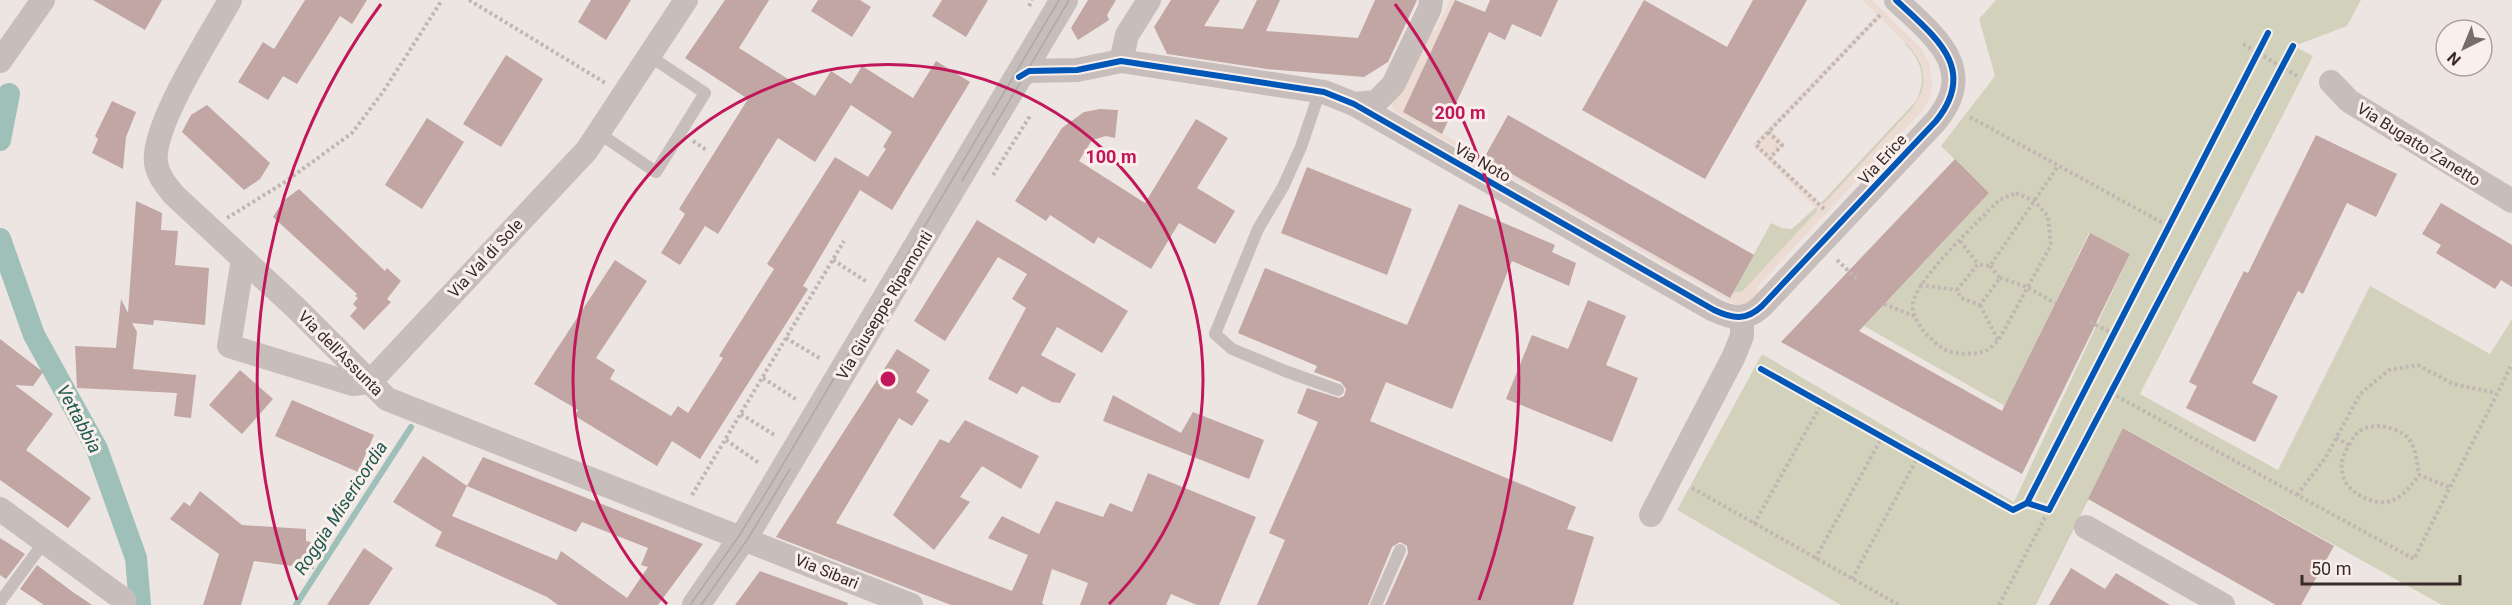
<svg xmlns="http://www.w3.org/2000/svg" width="2512" height="605" viewBox="0 0 2512 605" font-family="Roboto,sans-serif">
	<rect width="100%" height="100%" fill="#ede5e2"/>
	<g fill="#d2d2bc">
		<polygon points="1996,0 2361,0 2347,26 2294,46 2313,56 2140,394 2278,470 2370,286 2490,354 2512,319 2512,364 2510,368 2512,369 2512,605 2442,605 2124,428 2036,605 1841,605 1677,510 1762,354 2014,502 2130,254 2089,233 2005,406 1864,326 1989,193 1941,146 1995,76 1979,19"/>
		<path d="M 1906,43 C 1926,63 1931,86 1912,109 L 1823,205 L 1821,203 L 1916,101 C 1927,79 1922,61 1905,44 Z"/>
		<polygon points="1816,207 1819,210 1742,292 1733,292 1771,223 1782,228 1792,229"/>
	</g>
	<path fill="#ebdbd2" fill-rule="evenodd" d="M 1450,0 L 1455,0 L 1404,112 L 1729,298 L 1733,292 L 1742,292 L 1818,210 L 1752,145 L 1877,15 L 1862,0 L 1872,0 L 1921,48 L 1929,63 L 1932,86 L 1929,100 L 1922,111 L 1756,288 L 1760,292 L 1749,303 L 1738,306 L 1394,111 L 1391,105 L 1391,97 L 1430,30 L 1436,30 ZM 1880,18 L 1916,53 L 1925,74 L 1924,88 L 1912,109 L 1823,205 L 1773,158 L 1785,144 L 1772,131 Z"/>
	<g fill="none" stroke-linecap="round" stroke-linejoin="round">
		<polyline stroke="#9ec0b9" stroke-width="6" points="296,605 411,427"/>
		<g stroke="#9ec0b9" stroke-width="22">
			<polyline points="0,140 9,94"/>
			<polyline points="0,239 34,335 97,449 136,558 140,605"/>
		</g>
	</g>
	<g fill="#c1a6a3" fill-rule="evenodd">
		<polygon points="93,0 162,0 145,30"/>
		<polygon points="305,0 367,0 352,24 340,16 297,84 283,76 268,100 238,82 263,42 274,49"/>
		<polygon points="591,0 631,0 606,40 578,22"/>
		<polygon points="725,0 769,0 739,48 815,96 831,71 851,84 862,66 913,98 936,61 970,82 892,210 860,190 803,286 808,289 700,459 672,441 657,466 575,416 578,410 534,384 615,260 647,281 596,358 615,370 610,379 671,416 678,406 688,413 723,358 719,356 774,269 767,264 835,157 868,177 862,186 886,149 883,147 892,132 851,105 815,162 778,138 718,234 705,226 680,265 661,253 685,214 679,209 748,99 685,58"/>
		<polygon points="818,0 860,0 871,7 852,37 811,11"/>
		<polygon points="942,0 988,0 966,37 932,16"/>
		<polygon points="1088,0 1116,0 1107,15 1109,20 1078,40 1071,28"/>
		<polygon points="1171,0 1220,0 1204,26 1243,29 1257,0 1280,0 1266,31 1358,38 1375,0 1417,0 1388,62 1364,77 1267,69 1167,54 1154,27"/>
		<polygon points="1455,0 1485,12 1490,0 1558,0 1541,37 1512,24 1505,40 1489,32 1442,134 1403,112"/>
		<polygon points="1644,0 1727,47 1753,0 1807,0 1705,179 1582,110"/>
		<polygon points="506,55 543,79 501,147 463,124"/>
		<polygon points="112,101 136,112 126,137 123,169 92,153 98,139 95,136"/>
		<polygon points="207,105 270,163 260,179 244,190 182,132 191,115"/>
		<polygon points="1100,109 1118,110 1115,138 1106,136 1092,140 1079,161 1145,203 1196,119 1228,138 1197,188 1235,211 1215,244 1179,223 1151,269 1098,237 1094,244 1050,215 1046,221 1015,201 1062,128 1084,112"/>
		<polygon points="1508,115 1754,255 1730,298 1484,158"/>
		<polygon points="427,118 464,142 422,209 385,185"/>
		<polygon points="2316,135 2397,174 2376,217 2347,203 2303,294 2298,291 2252,383 2278,396 2255,442 2186,408 2197,386 2189,382 2244,271 2248,273"/>
		<polygon points="1955,159 1989,193 1859,331 2002,411 2090,233 2130,254 2022,474 1781,342"/>
		<polygon points="1307,167 1412,209 1387,275 1281,233"/>
		<polygon points="299,189 385,271 387,268 401,281 387,299 391,302 364,330 350,316 357,308 353,304 358,298 355,296 357,294 273,217 283,201"/>
		<polygon points="136,201 162,213 161,230 178,231 175,265 209,268 205,325 154,320 153,325 132,323 137,332 133,369 196,375 191,418 174,416 177,393 77,388 75,346 116,348 121,299 128,313"/>
		<polygon points="2441,203 2512,245 2512,287 2501,280 2495,289 2436,253 2441,245 2422,234"/>
		<polygon points="1459,204 1555,245 1552,252 1576,263 1569,286 1512,261 1452,409 1386,382 1370,421 1576,507 1567,529 1594,537 1573,605 1385,605 1408,553 1407,546 1400,542 1392,547 1368,605 1257,605 1285,540 1269,533 1318,422 1297,413 1307,388 1339,398 1344,396 1346,389 1341,382 1314,372 1317,366 1238,333 1265,268 1407,325"/>
		<polygon points="977,220 1128,311 1102,353 1057,327 1041,355 1076,374 1060,403 1052,402 1022,386 1017,394 988,379 1026,308 1012,299 1027,274 998,257 945,341 914,321"/>
		<polygon points="1588,300 1626,316 1606,365 1638,378 1612,442 1506,399 1532,335 1568,349"/>
		<polygon points="0,339 43,372 33,386 15,385 53,414 26,450 91,498 68,528 0,480"/>
		<polygon points="897,349 930,370 916,392 929,400 912,426 899,418 836,523 1012,591 1028,555 988,538 1002,516 1039,534 1056,501 1103,517 1110,503 1132,512 1148,473 1256,517 1219,605 1197,605 1171,594 1166,605 1080,605 1088,583 1052,569 1042,603 1044,605 951,605 776,537"/>
		<polygon points="240,370 273,399 242,434 209,405"/>
		<polygon points="1113,395 1181,433 1193,412 1264,440 1249,479 1103,421"/>
		<polygon points="292,400 374,435 358,472 275,436"/>
		<polygon points="965,420 1039,456 1021,489 982,466 960,497 970,502 934,550 893,515 940,439 949,443"/>
		<polygon points="2123,428 2334,546 2301,605 2276,605 2088,499"/>
		<path d="M 423,456 L 467,486 L 483,457 L 703,544 L 658,605 L 558,605 L 547,597 L 435,546 L 442,532 L 393,502 ZM 467,486 L 576,532 L 582,522 L 648,548 L 641,565 L 648,567 L 627,598 L 561,551 L 557,560 L 452,516 Z"/>
		<polygon points="200,491 242,525 306,529 306,541 314,543 314,569 254,561 241,605 203,605 219,554 170,519 184,502 190,506"/>
		<polygon points="0,538 25,554 6,579 0,575"/>
		<polygon points="364,548 393,568 369,605 327,605"/>
		<polygon points="37,565 70,590 92,605 44,605 20,589"/>
		<polygon points="2071,568 2105,589 2116,573 2170,605 2049,605"/>
		<polygon points="760,571 848,603 847,605 735,605"/>
	</g>
	<g fill="none" stroke-linecap="round" stroke-linejoin="round">
		<g stroke="#c0b7b3" stroke-width="4" stroke-dasharray="3 3" stroke-linecap="butt">
			<polyline points="469,0 607,84"/>
			<polyline points="1029,6 1032,0"/>
			<polyline points="2243,44 2297,76"/>
			<polyline points="1970,117 2170,227"/>
			<polyline points="1768,132 1782,145 1770,158"/>
			<polyline points="693,141 708,151"/>
			<polyline points="993,175 1030,116"/>
			<path d="M 2016,193 L 2034,201 L 2048,216 L 2051,245 L 1998,341 C 1995,343 1991,348 1987,350 C 1978,355 1956,355 1946,350 C 1932,342 1910,321 1913,303 C 1917,278 1979,221 1999,200 Z"/>
			<polyline points="1824,209 1756,145 1881,14"/>
			<polyline points="227,218 285,182 352,133 383,92 442,0"/>
			<polyline points="1960,241 1978,264"/>
			<polyline points="833,260 867,282"/>
			<polyline points="1837,260 1858,280"/>
			<polyline points="1990,266 2000,278 1980,305 1961,298 1957,290 1978,264 1990,266 2058,166"/>
			<polyline points="2000,278 2027,287 2055,303"/>
			<polyline points="1920,285 1957,290"/>
			<polyline points="1884,304 1914,316"/>
			<polyline points="1980,305 1998,340"/>
			<polyline points="2090,322 2114,334"/>
			<polyline points="786,338 821,359"/>
			<polyline points="763,378 797,400"/>
			<polyline points="2111,393 2414,559 2512,364"/>
			<polyline points="741,414 776,436"/>
			<path d="M 2336,438 L 2349,445 C 2344,453 2340,463 2342,472 C 2344,490 2369,504 2386,502 C 2401,500 2411,486 2419,475 L 2449,487"/>
			<polyline points="726,440 759,463"/>
			<path d="M 2349,445 C 2352,440 2355,434 2361,430 C 2374,422 2399,427 2409,439 C 2416,448 2417,464 2419,475"/>
			<polyline points="1692,488 1899,605"/>
			<polyline points="692,495 844,241"/>
			<polyline points="2297,495 2326,457 2360,394 2389,370 2418,365 2453,384 2496,393"/>
			<polyline points="1754,524 1822,403"/>
			<polyline points="1815,559 1882,437"/>
			<polyline points="1852,579 1918,457"/>
			<polyline points="1999,605 2049,510"/>
		</g>
		<g stroke="#c7bebb" stroke-width="12">
			<polyline points="1320,91 1301,147 1283,187 1258,229 1215,334 1232,349 1285,371 1338,390"/>
			<polyline points="597,132 656,172 705,93 648,55"/>
			<polyline points="0,602 44,542"/>
			<polyline points="1376,605 1400,550"/>
		</g>
		<g stroke="#c7bebb" stroke-width="24">
			<path d="M 230,0 C 211,35 151,126 156,163 C 158,176 166,185 174,195 L 296,308 L 387,399 L 911,605"/>
			<polyline points="0,61 43,0"/>
			<polyline points="1121,61 1127,35 1149,0"/>
			<path d="M 1019,77 L 1029,71 L 1077,70 L 1121,61 L 1324,92 L 1354,104 L 1714,310 C 1733,319 1746,321 1762,306 L 1936,121 C 1979,68 1934,36 1896,0"/>
			<polyline points="2331,82 2349,101 2512,201"/>
			<polyline points="1354,104 1376,102 1393,85 1430,8 1431,0"/>
			<polyline points="243,259 229,346 353,384 370,382"/>
			<polyline points="370,382 587,150 686,0"/>
			<polyline points="0,509 124,600"/>
			<polyline points="1651,515 1734,356 1742,336 1742,318"/>
			<polyline points="2086,527 2223,605"/>
		</g>
		<polyline stroke="#c7bebb" stroke-width="28" points="696,605 750,527 1064,0"/>
		<g stroke="#afa8a5" stroke-width="1.5">
			<polyline points="962,181 1069,0"/>
			<polyline points="850,369 898,289"/>
			<polyline points="690,605 739,536 770,486 1059,0"/>
			<polyline points="701,605 747,540 790,469"/>
		</g>
		<defs>
			<g id="cycleway">
				<path d="M 1019,77 L 1029,71 L 1077,70 L 1121,61 L 1324,92 L 1354,104 L 1714,310 C 1733,319 1746,321 1762,306 L 1936,121 C 1979,68 1934,36 1896,0"/>
				<polyline points="1761,369 2013,510 2027,503 2049,510 2293,46"/>
				<polyline points="2027,503 2268,33"/>
			</g>
		</defs>
		<use href="#cycleway" stroke="#faefea" stroke-width="10"/>
		<use href="#cycleway" stroke="#0057b8" stroke-width="6"/>
	</g>
	<g fill="none" stroke="#c2185b" stroke-width="3">
		<path d="M667 604A315 315 0 1 1 1109 604"/>
		<path d="M297 600A631 631 0 0 1 381 4M1395 4A631 631 0 0 1 1479 600"/>
	</g>
	<g text-anchor="middle" stroke-width="6" stroke-linejoin="round" paint-order="stroke">
		<g font-size="16" fill="#382b29" stroke="#faefea">
			<text transform="translate(2419 144) rotate(32)" y="6">Via Bugatto Zanetto</text>
			<text transform="translate(1882 159) rotate(-47)" y="6">Via Erice</text>
			<text transform="translate(1483 162) rotate(30)" y="6">Via Noto</text>
			<text transform="translate(485 258) rotate(-47)" y="6">Via Val di Sole</text>
			<text transform="translate(884 305) rotate(-59)" y="6">Via Giuseppe Ripamonti</text>
			<text transform="translate(341 353) rotate(45)" y="6">Via dell'Assunta</text>
			<text transform="translate(827 571) rotate(22)" y="6">Via Sibari</text>
		</g>
		<g font-size="18" font-style="italic" fill="#1e5953" stroke="#faefea">
			<text transform="translate(79 419) rotate(62)" y="6">Vettabbia</text>
			<text transform="translate(341 508) rotate(-57)" y="6">Roggia Misericordia</text>
		</g>
	</g>
	<circle cx="888" cy="379" r="9" fill="#c2185b" stroke="#faefea" stroke-width="3"/>
	<g font-size="18" text-anchor="middle" font-weight="bold" fill="#c2185b" stroke="#faefea" stroke-width="6" stroke-linejoin="round" paint-order="stroke">
		<text x="1460" y="119">200 m</text>
		<text x="1111" y="163">100 m</text>
	</g>
	<g transform="translate(2464 48) rotate(223)"><circle r="28" fill="#faefea" stroke="#aca19d" stroke-width="1.5"/>
	<path d="M0-4.5L10 22L0 15L-10 22Z" fill="#776c6a"/>
	<text y="-9" font-size="16" font-weight="bold" text-anchor="middle" fill="#382b29">N</text>
	</g>
	<path d="M2302 575v9h158v-9" fill="none" stroke="#382b29" stroke-width="3"/>
	<text x="2311" y="575" font-size="18" fill="#382b29" stroke="#faefea" stroke-width="4.5" paint-order="stroke">50 m</text>
</svg>
